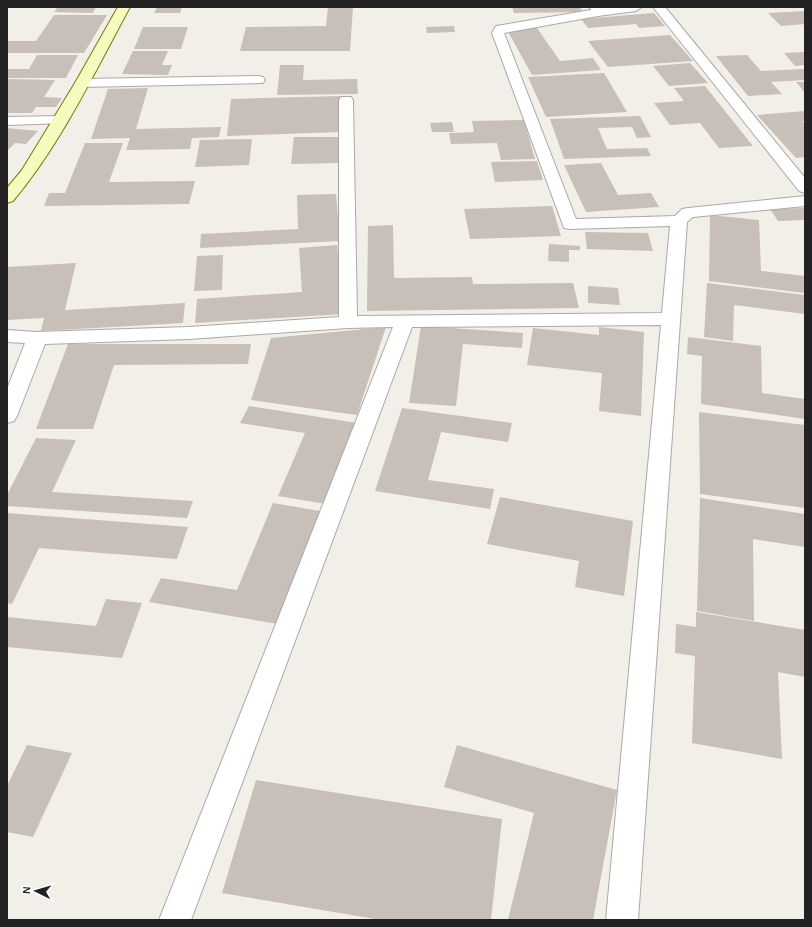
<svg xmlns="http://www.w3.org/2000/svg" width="812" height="927" viewBox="0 0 812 927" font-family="'Alegreya Sans',sans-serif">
	<rect width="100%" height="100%" fill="#f2efe9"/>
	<g fill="#c7bfb8">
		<polygon points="58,7 96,7 93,13 54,12"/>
		<polygon points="157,7 182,7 180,13 154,13"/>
		<polygon points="328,7 353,7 350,51 240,51 246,27 326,26"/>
		<polygon points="512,7 580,7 582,12 514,13"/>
		<polygon points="805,11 805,24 781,26 768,13"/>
		<polygon points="654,13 665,26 639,28 636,24 588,28 581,19"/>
		<polygon points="54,15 107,15 84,53 7,53 7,41 36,41"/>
		<polygon points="454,26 455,32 427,33 426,27"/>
		<polygon points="143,27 188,27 181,49 134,49"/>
		<polygon points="537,28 560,61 593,58 601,70 532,75 507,30"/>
		<polygon points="670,35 693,61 608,67 588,41"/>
		<polygon points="133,51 168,51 162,65 172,65 168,75 122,74"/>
		<polygon points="805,52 805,65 795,66 784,53"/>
		<polygon points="37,55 78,55 66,78 7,78 7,69 29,69"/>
		<polygon points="747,55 761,71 804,69 805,80 771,82 782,94 748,96 716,56"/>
		<polygon points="690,63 708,83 669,86 653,66"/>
		<polygon points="280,65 304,65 303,80 357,79 358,94 277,95"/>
		<polygon points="604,73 627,112 546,117 528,77"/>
		<polygon points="7,79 55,80 44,97 62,98 56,107 36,107 32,113 7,113"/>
		<polygon points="796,82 805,82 805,93"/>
		<polygon points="705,86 753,146 719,148 700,123 670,125 654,103 684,101 674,88"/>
		<polygon points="148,88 136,129 221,127 219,137 192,138 190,149 126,150 130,138 91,139 108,89"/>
		<polygon points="340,96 342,132 227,136 231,99"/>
		<polygon points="805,111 805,121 802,121 805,124 805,157 796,158 757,115"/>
		<polygon points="640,116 651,137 637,138 632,127 598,128 607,149 647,148 651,156 564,159 550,119"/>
		<polygon points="524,120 535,159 501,160 497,143 451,144 449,133 474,132 472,121"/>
		<polygon points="452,122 454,132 432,132 430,123"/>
		<polygon points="7,128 38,131 26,144 15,143 7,151"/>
		<polygon points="294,137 341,137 339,163 291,164"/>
		<polygon points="252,139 249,165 195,167 200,140"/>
		<polygon points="85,143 123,143 109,182 195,181 189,204 44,206 49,193 65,193"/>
		<polygon points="537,161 543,180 495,182 491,162"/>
		<polygon points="601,163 618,195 651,193 659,207 586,212 564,165"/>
		<polygon points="336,194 340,241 200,248 201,234 298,229 297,195"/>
		<polygon points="552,206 561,236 470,239 464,209"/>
		<polygon points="805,208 805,220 778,221 770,209"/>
		<polygon points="710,215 759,220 761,271 805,276 805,293 709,281"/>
		<polygon points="393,225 394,278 472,277 473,284 573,283 579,308 367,311 368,226"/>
		<polygon points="585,232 648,233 653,251 587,249"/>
		<polygon points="549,244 580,246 580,250 569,250 569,262 548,261"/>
		<polygon points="337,245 345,314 195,323 197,299 302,292 299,248"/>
		<polygon points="223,255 222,290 194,291 197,256"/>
		<polygon points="76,263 65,310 185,303 183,323 41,331 44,318 7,320 7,267"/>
		<polygon points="707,283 805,295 805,314 734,305 733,341 704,337"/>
		<polygon points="588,286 618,288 620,305 588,303"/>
		<polygon points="421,326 523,333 522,348 463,344 456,406 409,403"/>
		<polygon points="386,327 357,415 251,400 271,338"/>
		<polygon points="599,327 644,332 641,416 599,411 602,373 527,365 533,328 599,335"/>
		<polygon points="688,337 761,346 762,393 805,399 805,419 701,404 702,356 687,354"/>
		<polygon points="68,344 251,344 248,364 114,365 93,429 36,429"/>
		<polygon points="249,406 357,423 326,504 278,496 305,433 240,423"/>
		<polygon points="402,408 512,423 508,442 441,432 428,480 494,489 490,509 375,491"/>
		<polygon points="699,412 805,425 805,508 700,494"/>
		<polygon points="36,438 76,440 52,492 193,501 187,518 7,506 7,495"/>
		<polygon points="500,497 633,521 624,596 575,587 579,561 487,544"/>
		<polygon points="700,498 805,514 805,547 753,539 754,621 697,611"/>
		<polygon points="273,503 320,511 278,624 149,602 161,578 237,590"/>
		<polygon points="7,513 188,527 177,559 39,548 12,604 7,603"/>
		<polygon points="106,599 142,603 122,658 7,647 7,617 96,626"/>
		<polygon points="696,612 805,630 805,677 778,672 782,759 692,743 695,656 675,653 676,624 696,627"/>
		<polygon points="27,745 72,753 33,837 7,832 7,786"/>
		<polygon points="457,745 617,790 593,920 508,920 534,813 444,787"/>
		<polygon points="256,780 502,819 491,920 381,920 222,893"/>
	</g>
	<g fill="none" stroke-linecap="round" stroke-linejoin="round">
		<defs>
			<g id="street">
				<polygon points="590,7 642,7 636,11 598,16 504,33 576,219 675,216 682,209 688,208 805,196 805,206 693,217 687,222 638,920 606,920 661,325 412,327 191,920 159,920 393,327 348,328 189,339 45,344 17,416 14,421 7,423 7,389 25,343 7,342 7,330 37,332 189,327 339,317 339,100 341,97 351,97 353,100 357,316 662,313 670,226 570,229 564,228 492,33 496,26 591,10"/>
				<polygon points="653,7 665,7 805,178 805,193 799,191"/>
				<polygon points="258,76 263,77 265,80 263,83 82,87 77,86 75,83 77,80 82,79"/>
				<polygon points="60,116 65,117 67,120 65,123 7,125 7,117"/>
			</g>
			<path id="secondary" d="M 118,7 L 130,7 C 94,73 61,144 13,201 L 7,203 L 7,188 L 22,170 L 75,83 Z"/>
		</defs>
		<use href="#street" stroke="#a9a9a9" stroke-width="2"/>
		<use href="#secondary" stroke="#707d05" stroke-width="2"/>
		<use href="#street" fill="#fff" fill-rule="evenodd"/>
		<use href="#secondary" fill="#f7fabf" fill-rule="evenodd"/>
	</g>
	<rect width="812" height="927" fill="none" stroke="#222222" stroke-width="16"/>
	<g transform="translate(36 891) rotate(275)" stroke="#ffffff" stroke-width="3" paint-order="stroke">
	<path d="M0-3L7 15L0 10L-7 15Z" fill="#222222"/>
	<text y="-6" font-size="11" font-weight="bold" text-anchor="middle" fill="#222222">N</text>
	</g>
</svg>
